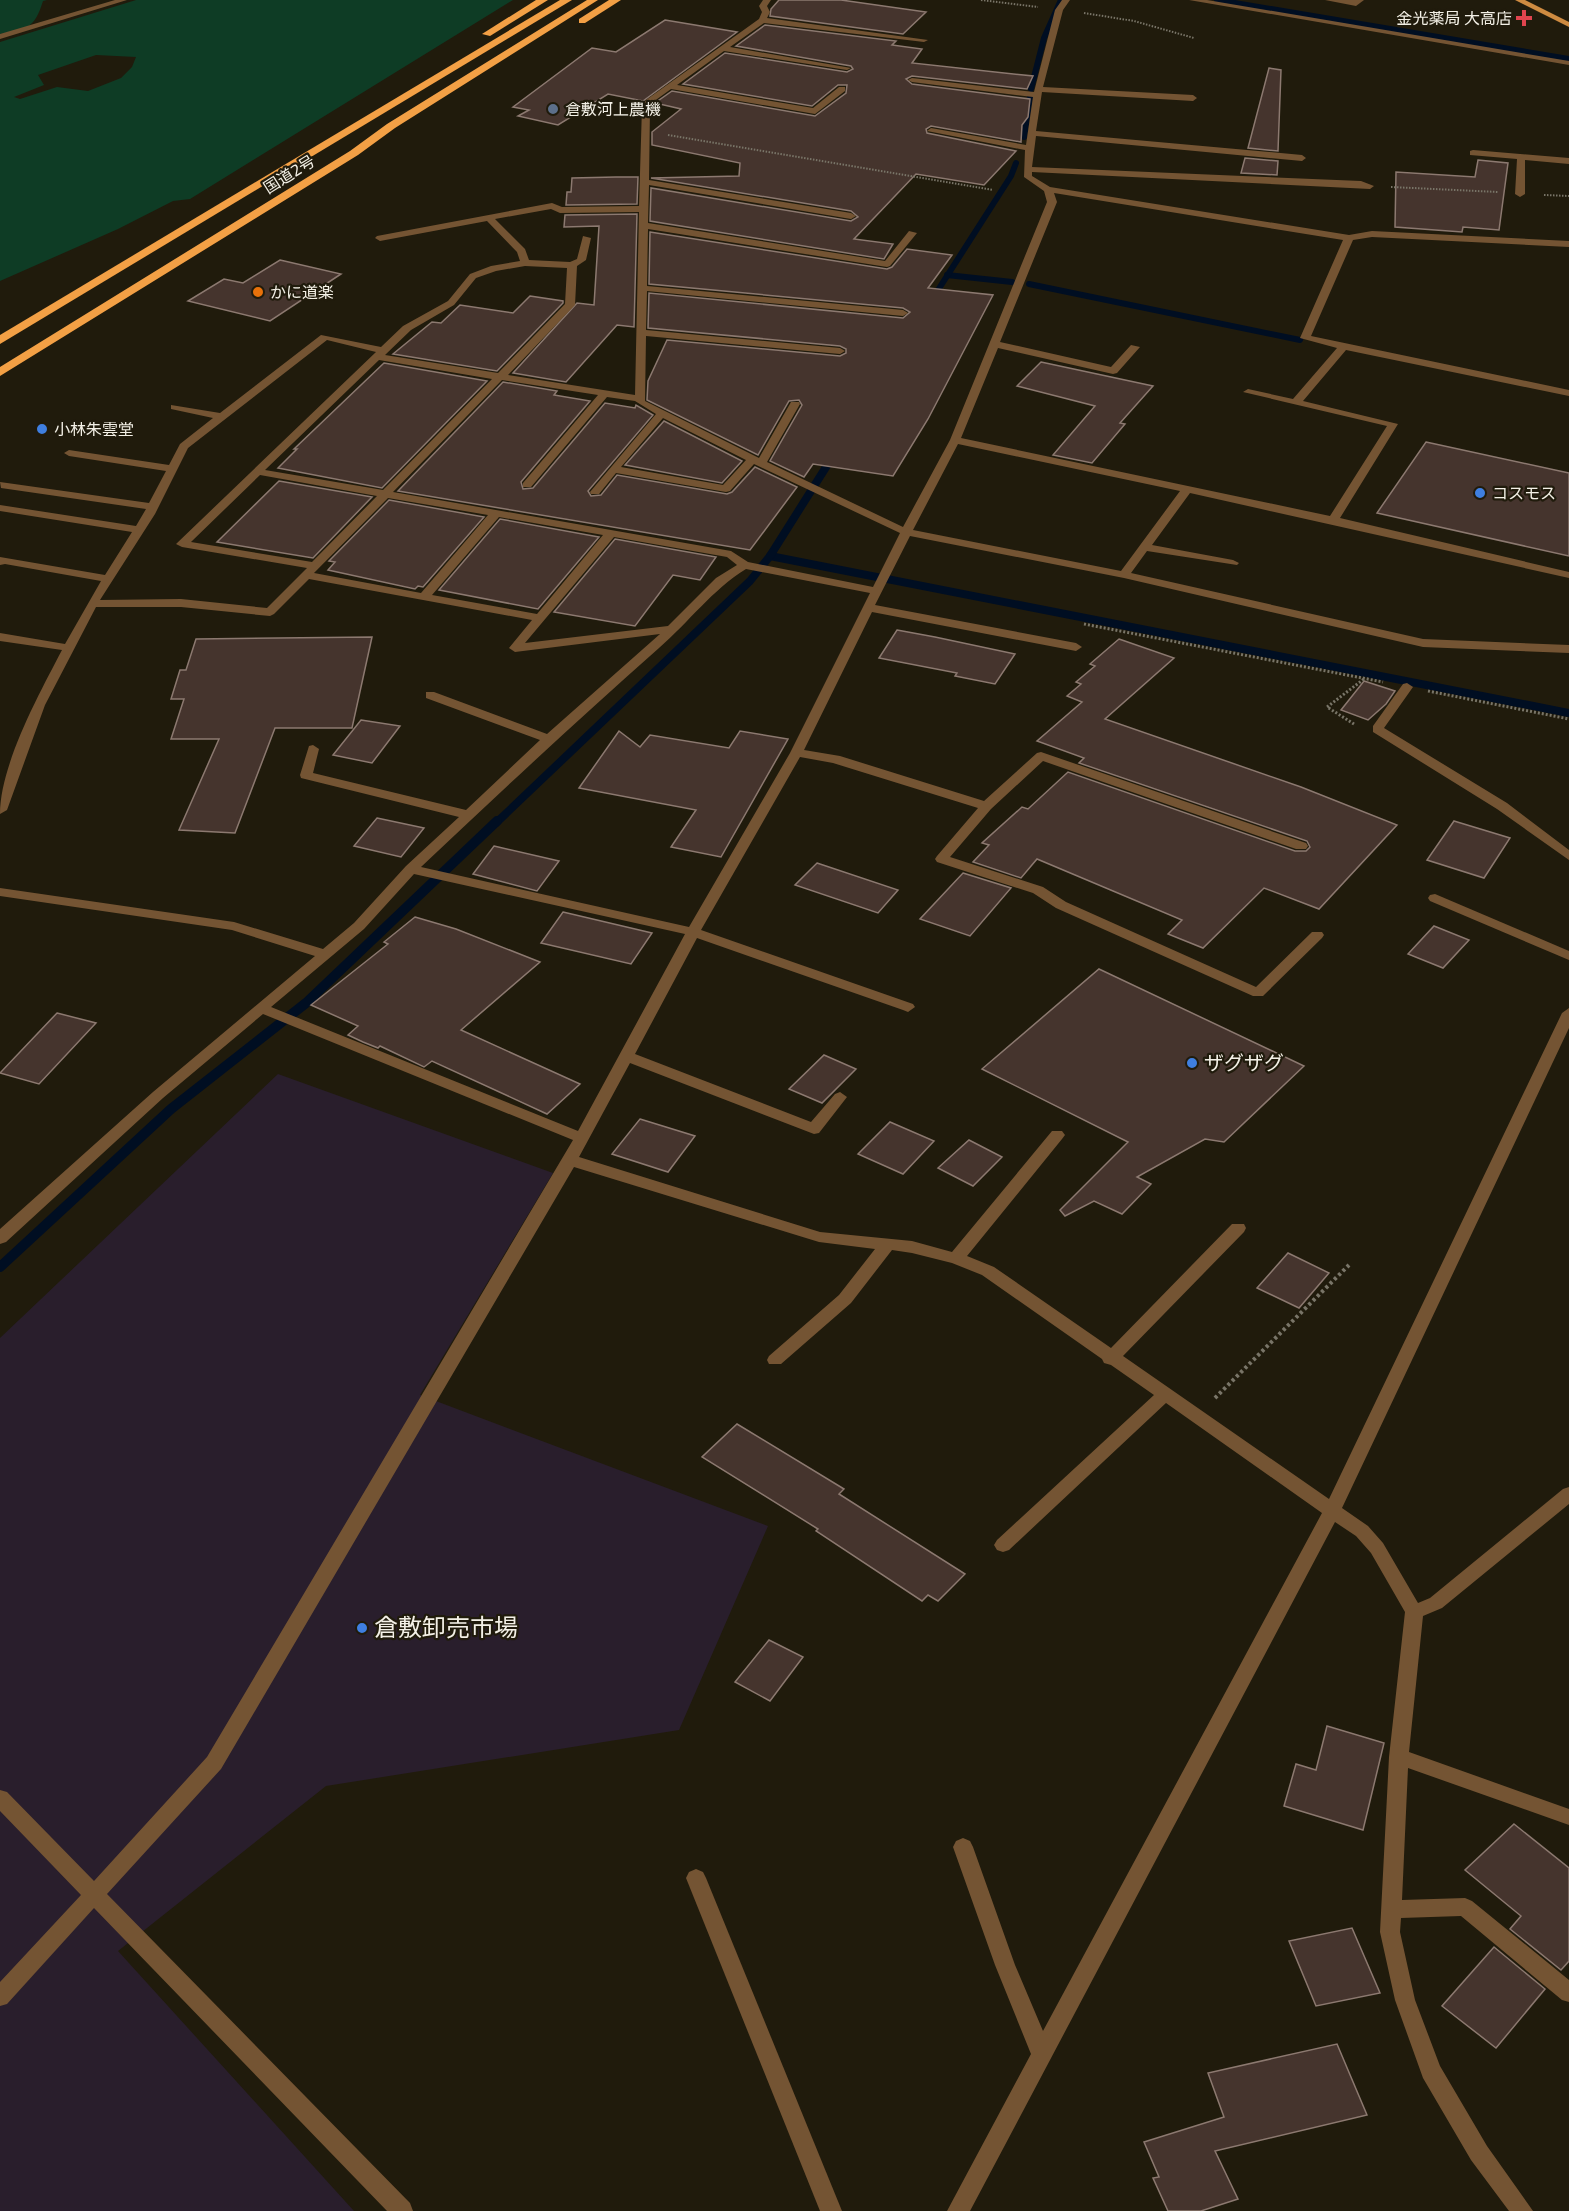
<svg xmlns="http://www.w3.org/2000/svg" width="1569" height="2211" viewBox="0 0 1569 2211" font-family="'Exo 2','Noto Sans JP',sans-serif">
	<rect width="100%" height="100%" fill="#201b0c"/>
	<polygon fill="#291e2c" points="278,1074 553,1173 420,1395 768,1526 679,1730 326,1786 118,1951 354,2211 0,2211 0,1338"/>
	<g fill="#0e3c25" fill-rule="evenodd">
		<path d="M 0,0 L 47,0 L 43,1 C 34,30 27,28 0,34 Z"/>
		<path d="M 136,0 L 513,0 L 190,199 L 173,201 L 118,229 L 0,281 L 0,42 ZM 96,55 L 136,57 L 132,67 L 121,78 L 88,91 L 57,87 L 20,99 L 14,97 L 44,85 L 38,75 Z"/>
	</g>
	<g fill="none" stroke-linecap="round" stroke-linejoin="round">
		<g stroke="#000e22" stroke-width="6">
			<polyline points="1217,0 1569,59"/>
			<polyline points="1031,89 1044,38 1061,0"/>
			<polyline points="1024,137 1030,97"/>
			<polyline points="947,275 1012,282"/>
			<polyline points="1029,284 1300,340"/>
			<polyline points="931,301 1011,176 1016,163"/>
		</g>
		<g stroke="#000e22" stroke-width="8">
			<polyline points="770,556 1569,713"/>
			<polyline points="496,823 750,581 770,556 833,456"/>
		</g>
		<polyline stroke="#000e22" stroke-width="10" points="0,1267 171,1109 306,1003 497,821"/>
	</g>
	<g fill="#45342d" stroke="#8c7970" stroke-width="1.5">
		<polygon points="779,0 841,0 926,12 903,34 770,16 771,9"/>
		<polygon points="665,20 737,32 643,101 608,94 558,125 518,116 529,110 513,107 592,48 616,52"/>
		<polygon points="765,25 896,41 892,45 922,49 912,63 1033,76 1027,89 912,76 906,79 912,84 1030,99 1028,117 1022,125 1021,142 931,126 926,129 927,133 1016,151 984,185 916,174 854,239 893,244 884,259 650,221 651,188 851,221 858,217 851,211 651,178 739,176 740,163 652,145 652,132 681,109 655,103 672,91 815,116 846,93 847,85 838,85 812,106 683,84 725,53 847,72 853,69 851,66 736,46"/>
		<polygon points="1269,68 1281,70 1278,151 1248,148"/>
		<polygon points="1245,158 1278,161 1277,175 1241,173"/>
		<polygon points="1478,160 1508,163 1499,230 1463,227 1462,232 1395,227 1396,172 1475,177"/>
		<polygon points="616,177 638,177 637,204 566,205 567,192 571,192 572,178"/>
		<polygon points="637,214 634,327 617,325 566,382 513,373 577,303 594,305 599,226 564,227 565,215"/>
		<polygon points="650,232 887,269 892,267 907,249 952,255 928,288 993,295 928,419 893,476 813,464 804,477 770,461 802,405 799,400 789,401 758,455 647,400 648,381 667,340 840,356 846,353 846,349 840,346 648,328 649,293 903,318 910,312 903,308 649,284"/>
		<polygon points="280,260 341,274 270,321 188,301 224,279 243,283"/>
		<polygon points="530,296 563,301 563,303 497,371 393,354 432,322 441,323 460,305 513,313"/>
		<polygon points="1041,362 1153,386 1120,423 1125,424 1092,463 1053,455 1095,406 1017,386"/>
		<polygon points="384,363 487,381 382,488 278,468 297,449 294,449"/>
		<polygon points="503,382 557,391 554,395 590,401 521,482 523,489 533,488 605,403 635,408 636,405 653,415 588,491 591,496 601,495 617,475 727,494 732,492 755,467 797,487 750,550 398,491"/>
		<polygon points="664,421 742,461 722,483 625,465"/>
		<polygon points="1426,442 1569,473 1569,556 1377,513"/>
		<polygon points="279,481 372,497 313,558 217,542"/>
		<polygon points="389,500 484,517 423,587 418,586 415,589 328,570 335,562 329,561"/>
		<polygon points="500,519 599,537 538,609 439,590"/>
		<polygon points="615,539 716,557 700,580 673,575 635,626 554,612"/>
		<polygon points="897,630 935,637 1015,654 995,684 955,676 957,673 879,658"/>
		<polygon points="372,637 352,728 275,728 235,833 179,830 219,739 171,739 184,699 171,699 180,670 186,670 196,639"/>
		<polygon points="1119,639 1174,658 1105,719 1301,787 1397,825 1319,909 1264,888 1203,948 1168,934 1182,920 1037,859 1021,878 973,862 989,845 982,843 1022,807 1028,809 1068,772 1295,851 1306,851 1310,847 1307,841 1079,763 1084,758 1037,741 1082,702 1067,696 1081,684 1076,682 1095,666 1090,664"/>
		<polygon points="1364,681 1395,691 1386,704 1368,720 1341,710"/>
		<polygon points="361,720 400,726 372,763 333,755"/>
		<polygon points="619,731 640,747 650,735 729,748 740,731 788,739 721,857 671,847 696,810 579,788"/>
		<polygon points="377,818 424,828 401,857 354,846"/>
		<polygon points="1454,821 1510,838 1484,878 1427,860"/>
		<polygon points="494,846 559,861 537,891 473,874"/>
		<polygon points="817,863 898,890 878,913 795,885"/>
		<polygon points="963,873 1011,888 970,936 920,919"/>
		<polygon points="563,912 652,933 631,964 541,943"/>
		<polygon points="415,917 456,929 540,962 461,1030 580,1084 547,1114 432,1061 424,1067 380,1046 378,1048 363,1042 348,1035 358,1026 311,1005 388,944 384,942"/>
		<polygon points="1434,926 1469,940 1443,968 1408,954"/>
		<polygon points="1099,969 1304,1066 1224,1142 1205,1139 1137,1177 1151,1184 1122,1214 1094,1201 1065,1216 1060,1210 1128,1142 982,1069"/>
		<polygon points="57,1013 96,1023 39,1084 0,1073"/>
		<polygon points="824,1055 856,1069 822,1103 789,1089"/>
		<polygon points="640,1119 695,1136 668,1172 612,1154"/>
		<polygon points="890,1122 934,1141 903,1174 858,1154"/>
		<polygon points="969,1140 1002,1157 973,1186 938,1168"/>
		<polygon points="1288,1253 1329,1273 1299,1308 1257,1288"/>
		<polygon points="737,1424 844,1489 839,1494 965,1574 938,1601 928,1595 922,1601 816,1531 818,1529 702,1457"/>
		<polygon points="769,1640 803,1657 770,1701 735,1682"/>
		<polygon points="1327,1726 1384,1743 1363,1830 1284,1806 1296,1764 1316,1770"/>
		<polygon points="1514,1824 1569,1868 1569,1961 1561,1970 1510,1929 1521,1916 1465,1870"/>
		<polygon points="1352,1928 1380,1993 1316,2006 1289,1941"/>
		<polygon points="1494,1947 1545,1989 1496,2048 1442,2006"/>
		<polygon points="1337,2044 1367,2115 1215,2151 1238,2199 1201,2211 1168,2211 1153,2178 1159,2177 1144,2142 1224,2117 1208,2073"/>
	</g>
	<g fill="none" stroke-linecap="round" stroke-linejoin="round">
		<g stroke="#797568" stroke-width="2" stroke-dasharray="1.5 1.5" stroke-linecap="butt">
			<polyline points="981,0 1038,7"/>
			<polyline points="1084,13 1134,21 1194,38"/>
			<polyline points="668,135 993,190"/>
			<polyline points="1391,187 1498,192"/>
			<polyline points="1544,195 1569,196"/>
		</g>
		<g stroke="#797568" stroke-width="3" stroke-dasharray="2 2" stroke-linecap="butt">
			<polyline points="1084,624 1383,682"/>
			<polyline points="1428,691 1569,719"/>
			<polyline points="1354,724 1327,707 1364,679"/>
		</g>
		<polyline stroke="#797568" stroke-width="4" stroke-dasharray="3 3" stroke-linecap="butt" points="1215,1398 1349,1265"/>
		<g fill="#745433" fill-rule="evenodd">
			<polygon points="115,0 127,0 0,39 0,34"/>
			<path d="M 763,0 L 771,0 L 767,6 L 770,12 L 767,18 L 928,40 L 924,42 L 764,23 L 730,47 L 851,68 L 847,70 L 724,51 L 677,85 L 813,108 L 839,87 L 845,87 L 845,91 L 815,114 L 671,89 L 653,102 L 650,107 L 649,180 L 851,213 L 856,216 L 851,219 L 649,185 L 648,223 L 885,261 L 909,231 L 917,233 L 890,266 L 887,267 L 648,229 L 647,286 L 903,310 L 908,313 L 903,316 L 647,291 L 646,330 L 840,348 L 845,351 L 840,354 L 646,336 L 645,401 L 759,458 L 791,402 L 799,402 L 800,404 L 767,462 L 903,527 L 950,440 L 1047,202 L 1044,191 L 1024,177 L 1025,150 L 927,131 L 931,128 L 1026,145 L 1033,97 L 912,82 L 908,80 L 912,78 L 1034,92 L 1055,10 L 1062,0 L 1070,0 L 1063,10 L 1043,87 L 1193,95 L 1197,98 L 1193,101 L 1042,92 L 1036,131 L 1302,155 L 1306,158 L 1302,161 L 1036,136 L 1032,167 L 1361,181 L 1374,186 L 1370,189 L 1032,172 L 1032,176 L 1050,187 L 1349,235 L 1372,231 L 1569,241 L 1569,247 L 1372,237 L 1353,240 L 1311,336 L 1569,390 L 1569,396 L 1346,350 L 1303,401 L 1398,424 L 1340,518 L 1569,572 L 1569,578 L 1190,493 L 1152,545 L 1233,560 L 1239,563 L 1237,565 L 1147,551 L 1131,573 L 1423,639 L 1569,645 L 1569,653 L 1423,647 L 1124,578 L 910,536 L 875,605 L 1076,643 L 1082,647 L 1076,651 L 872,612 L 804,750 L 840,756 L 984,801 L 1037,753 L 1041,752 L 1306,843 L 1308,846 L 1306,849 L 1296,849 L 1043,761 L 991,809 L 950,857 L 1043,887 L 1066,902 L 1256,987 L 1312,932 L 1322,932 L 1324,935 L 1322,938 L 1263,996 L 1253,996 L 1056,908 L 1033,893 L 937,862 L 935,859 L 937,856 L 978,808 L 833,763 L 800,757 L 701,930 L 913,1004 L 915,1007 L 908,1012 L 903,1010 L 697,938 L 635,1054 L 811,1122 L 835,1094 L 840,1092 L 847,1097 L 819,1133 L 814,1134 L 630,1063 L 579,1157 L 820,1232 L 912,1241 L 952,1252 L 1052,1131 L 1062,1131 L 1065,1135 L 1062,1139 L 967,1256 L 994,1267 L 1111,1348 L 1232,1224 L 1244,1224 L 1246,1228 L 1244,1232 L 1123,1356 L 1329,1499 L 1562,1013 L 1569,1008 L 1569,1028 L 1342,1508 L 1368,1526 L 1383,1543 L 1418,1603 L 1430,1598 L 1563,1489 L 1569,1487 L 1569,1504 L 1442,1608 L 1423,1616 L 1409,1752 L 1569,1809 L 1569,1825 L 1408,1768 L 1402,1900 L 1465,1898 L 1472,1901 L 1569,1980 L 1569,2002 L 1562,2000 L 1461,1916 L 1401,1918 L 1400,1932 L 1415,2000 L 1440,2066 L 1487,2146 L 1533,2211 L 1509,2211 L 1471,2160 L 1423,2078 L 1395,2000 L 1380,1932 L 1389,1757 L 1405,1612 L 1371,1553 L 1356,1536 L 1335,1522 L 970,2211 L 947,2211 L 1031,2054 L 995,1965 L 953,1847 L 956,1841 L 963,1838 L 970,1841 L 973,1847 L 1015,1965 L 1043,2031 L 1322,1513 L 1166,1403 L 1009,1550 L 1003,1552 L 997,1550 L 994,1545 L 997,1540 L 1154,1395 L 1111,1365 L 1104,1363 L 1102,1359 L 982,1275 L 952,1263 L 912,1253 L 892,1250 L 851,1303 L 781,1364 L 769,1364 L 767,1360 L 769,1356 L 839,1295 L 875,1249 L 819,1242 L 574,1167 L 221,1769 L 107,1894 L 410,2203 L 413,2211 L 387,2211 L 94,1908 L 7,2004 L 0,2006 L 0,1982 L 81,1895 L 0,1811 L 0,1790 L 7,1792 L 94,1881 L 207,1757 L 573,1140 L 263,1014 L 163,1098 L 6,1242 L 0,1244 L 0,1229 L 153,1092 L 315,956 L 232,930 L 0,896 L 0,888 L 234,922 L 323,949 L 354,923 L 406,866 L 459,817 L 301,778 L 300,775 L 309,746 L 313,745 L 319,749 L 313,773 L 466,810 L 540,740 L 426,698 L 426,692 L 434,692 L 547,734 L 660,634 L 515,652 L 509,648 L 532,620 L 309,579 L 274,614 L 270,616 L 181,607 L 96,607 L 45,705 L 7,810 L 0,814 C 0,765 39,694 62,650 L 0,641 L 0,633 L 65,644 L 101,581 L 5,564 L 0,565 L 0,557 L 105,575 L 132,532 L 0,511 L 0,505 L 136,526 L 146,509 L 1,488 L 0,482 L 149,503 L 166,471 L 69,456 L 64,453 L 69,450 L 169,465 L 180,444 L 213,418 L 171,409 L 171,405 L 220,413 L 321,335 L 381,347 L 403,326 L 448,301 L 470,274 L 491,266 L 520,261 L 517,252 L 487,221 L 380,241 L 375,238 L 377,236 L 552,203 L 562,207 L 639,206 L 642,107 L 646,100 L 759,19 L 762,12 L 759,6 ZM 1054,193 L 1343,240 L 1300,338 L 1337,348 L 1293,399 L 1248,389 L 1243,392 L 1387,426 L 1330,516 L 961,438 L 998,348 L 1113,374 L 1117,373 L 1140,347 L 1131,345 L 1111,367 L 1000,342 L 1057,202 ZM 551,209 L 560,213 L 639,212 L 635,395 L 508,375 L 575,305 L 577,266 L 586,260 L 591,238 L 583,236 L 577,259 L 570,262 L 529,260 L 525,249 L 495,219 ZM 525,266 L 567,268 L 565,304 L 498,373 L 385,355 L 411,330 L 454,305 L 476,278 L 496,271 ZM 327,340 L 376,352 L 176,544 L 182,547 L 307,568 L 267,608 L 181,599 L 100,600 L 155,514 L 188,448 ZM 379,360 L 492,379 L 383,490 L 265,470 ZM 502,380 L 598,395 L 523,483 L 523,487 L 531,487 L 607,397 L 635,401 L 656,414 L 590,492 L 591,494 L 599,494 L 616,473 L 726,492 L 730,491 L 754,464 L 900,533 L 873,587 L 748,562 L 731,551 L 393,492 ZM 663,418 L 746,460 L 723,485 L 621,467 ZM 958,444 L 1180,491 L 1121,571 L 913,530 ZM 260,475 L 377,496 L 312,562 L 191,542 ZM 388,498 L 488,515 L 421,593 L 314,573 ZM 499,517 L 603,535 L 537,614 L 432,595 ZM 614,537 L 727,557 L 737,565 L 716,578 L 668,626 L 525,643 ZM 746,569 L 870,593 L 790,753 L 689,927 L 421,867 C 499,793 578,720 659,648 C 689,622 712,590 746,569 ZM 414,874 L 685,934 L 578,1131 L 271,1007 L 364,929 Z"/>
			<polygon points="1189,0 1207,0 1569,61 1569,65"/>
			<polygon points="1325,0 1364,0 1356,6"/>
			<polygon points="1473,150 1569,158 1569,164 1525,160 1525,194 1520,197 1515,194 1517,159 1470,155 1470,151"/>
			<polygon points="1407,683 1413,687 1384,728 1507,803 1569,850 1569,860 1497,809 1373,732 1373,726 1403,684"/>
			<polygon points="1435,894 1569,951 1569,960 1430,901 1428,898 1430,895"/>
			<polygon points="696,1869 703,1872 706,1878 842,2211 820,2211 686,1878 689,1872"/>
		</g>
		<polygon fill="#ce8b41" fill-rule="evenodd" points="1515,0 1525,0 1569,22 1569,27"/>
		<g fill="#f3a045" fill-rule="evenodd">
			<polygon points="536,0 548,0 490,36 482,34"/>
			<polygon points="560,0 572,0 0,344 0,335"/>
			<polygon points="587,0 598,0 395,128 358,155 0,376 0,367 350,151 387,124"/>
			<polygon points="609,0 621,0 585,23 579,23 579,19"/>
		</g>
	</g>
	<path fill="#e0444e" stroke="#201b0c" stroke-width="2" d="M1521 9h6v6h6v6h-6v6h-6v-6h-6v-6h6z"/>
	<circle fill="#5c6f8a" stroke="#201b0c" stroke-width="2" cx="553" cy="109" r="6"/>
	<circle fill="#e8710a" stroke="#201b0c" stroke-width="2" cx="258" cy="292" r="6"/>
	<g fill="#3f7fe0" stroke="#201b0c" stroke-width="2">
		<circle cx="42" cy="429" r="6"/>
		<circle cx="1480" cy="493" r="6"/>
		<circle cx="1192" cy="1063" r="6"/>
		<circle cx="362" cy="1628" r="6"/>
	</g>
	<g text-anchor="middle" stroke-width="4.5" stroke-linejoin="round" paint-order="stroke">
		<g font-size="16" fill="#f3f0e6" stroke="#201b0c" text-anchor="start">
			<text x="1512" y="24" text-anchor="end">金光薬局 大高店</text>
			<text x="565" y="115">倉敷河上農機</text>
			<text x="270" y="298">かに道楽</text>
			<text x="54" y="435">小林朱雲堂</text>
			<text x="1492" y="499">コスモス</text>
		</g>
		<g font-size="16" fill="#f3f0e6" stroke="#201b0c">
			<text transform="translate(289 174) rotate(-32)" y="6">国道2号</text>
		</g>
		<g font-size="20" fill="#f3f0e6" stroke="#201b0c" text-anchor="start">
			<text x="1204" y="1070">ザグザグ</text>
		</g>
		<g font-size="24" fill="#f3f0e6" stroke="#201b0c" text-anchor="start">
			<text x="374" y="1636">倉敷卸売市場</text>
		</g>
	</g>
</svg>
